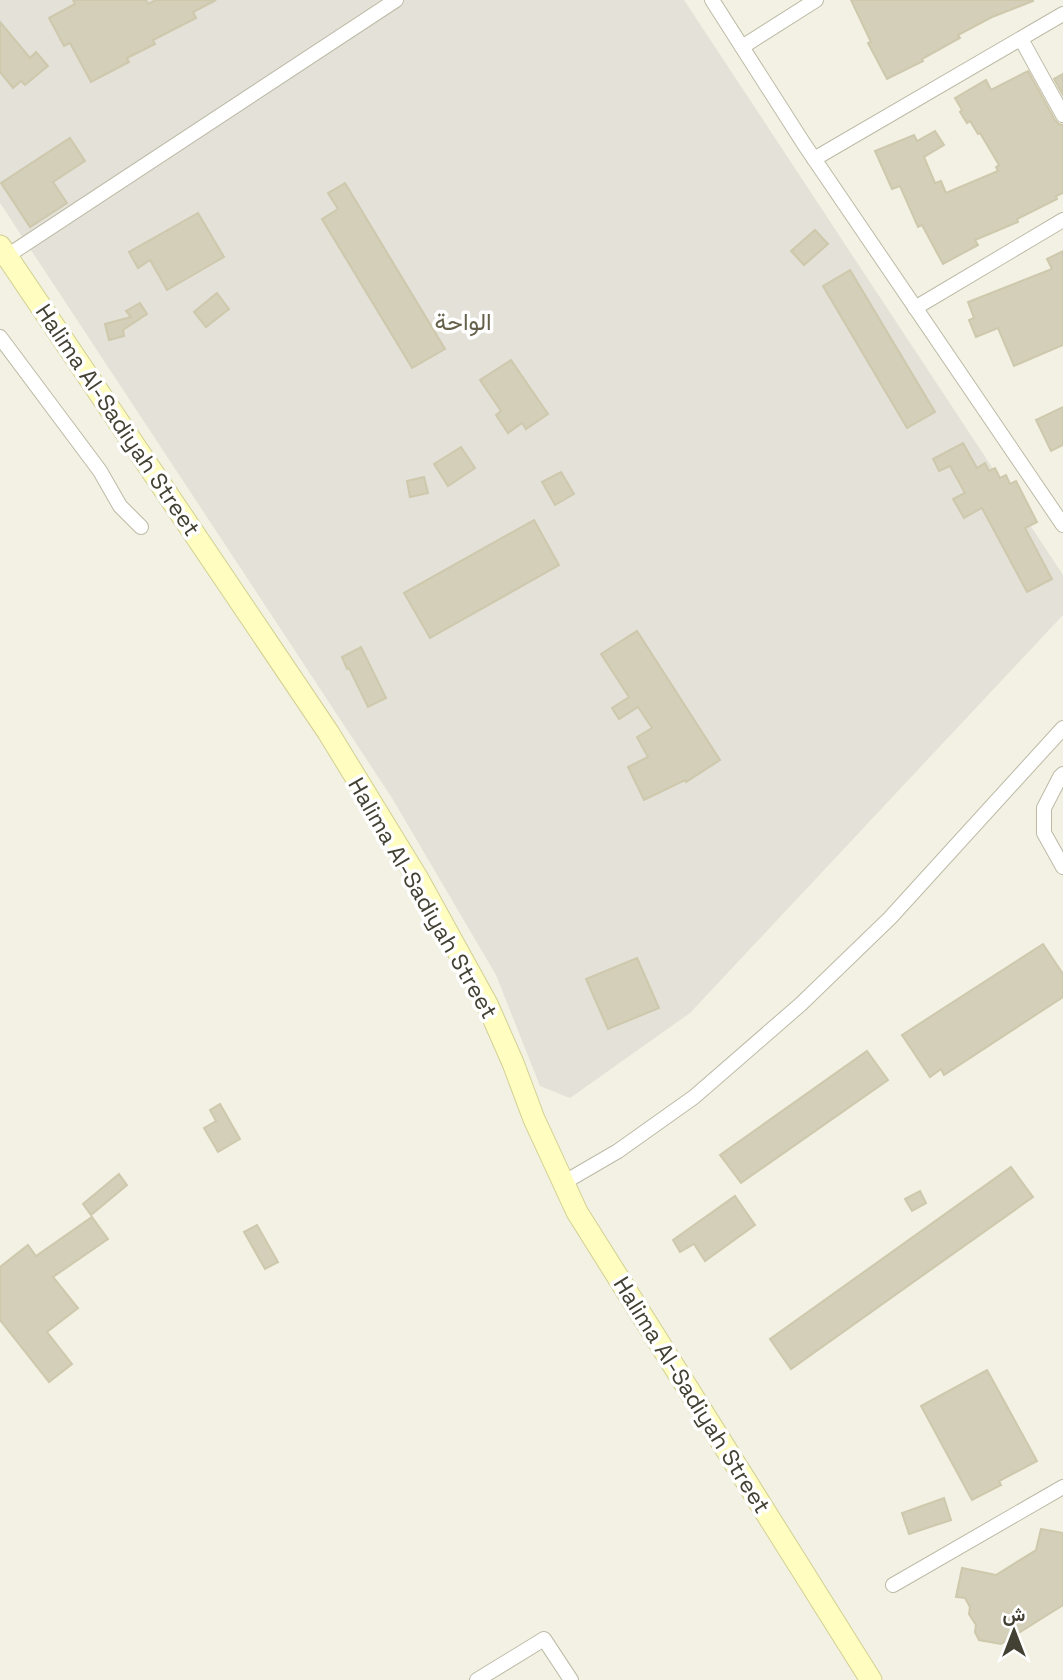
<svg xmlns="http://www.w3.org/2000/svg" width="1063" height="1680" viewBox="0 0 1063 1680" font-family="'Space Grotesk',Vazirmatn,sans-serif">
	<rect width="100%" height="100%" fill="#f2f1e3"/>
	<polygon fill="#e3e1d8" points="0,0 684,0 1063,575 1063,615 690,1013 570,1098 540,1086 496,975 392,798 0,203"/>
	<g fill="#d3cfb9" stroke="#cec8ac" stroke-width="2">
		<polygon points="73,0 146,0 148,4 156,0 216,0 193,12 196,18 153,40 155,44 127,58 129,62 91,82 70,43 64,46 49,18 75,4"/>
		<polygon points="851,0 1033,0 1033,1 992,17 958,35 960,38 922,59 923,61 887,79 868,43 871,42"/>
		<polygon points="0,22 30,58 36,52 48,66 25,85 21,81 13,88 0,72"/>
		<polygon points="1028,71 1055,120 1059,124 1063,125 1063,193 1056,196 1057,199 1017,219 1018,222 975,240 978,245 943,264 922,225 918,227 900,186 892,189 875,151 914,135 917,141 935,131 944,145 924,157 935,183 941,181 946,193 998,171 996,167 999,165 980,133 978,134 970,121 967,123 960,112 962,110 955,98 986,80 991,90"/>
		<polygon points="1063,74 1063,95 1054,79"/>
		<polygon points="70,138 85,161 53,182 67,203 30,227 1,183"/>
		<polygon points="345,183 445,349 412,368 322,219 338,209 328,193"/>
		<polygon points="198,213 224,257 167,290 150,260 138,268 129,252"/>
		<polygon points="815,230 828,244 804,265 791,251"/>
		<polygon points="1063,251 1063,345 1014,366 998,328 976,337 969,320 974,318 968,302 1052,269 1047,259"/>
		<polygon points="850,270 935,412 907,428 823,286"/>
		<polygon points="217,293 229,309 206,327 194,312"/>
		<polygon points="140,303 147,314 123,330 124,336 109,340 105,324 131,317 126,311"/>
		<polygon points="511,360 548,414 526,429 522,423 508,433 496,415 501,411 480,380"/>
		<polygon points="1063,407 1063,445 1051,451 1036,420"/>
		<polygon points="963,443 977,468 985,463 989,471 995,468 1000,478 1006,475 1010,484 1016,481 1037,522 1025,528 1052,579 1027,592 982,508 964,518 953,499 965,493 950,466 939,471 933,459"/>
		<polygon points="461,447 475,468 448,486 434,464"/>
		<polygon points="561,472 574,494 555,505 542,482"/>
		<polygon points="424,477 428,493 410,497 407,481"/>
		<polygon points="534,520 559,565 430,638 404,593"/>
		<polygon points="637,631 720,760 686,782 685,780 644,800 628,767 648,757 637,737 652,728 638,707 619,719 612,708 629,697 601,654"/>
		<polygon points="361,647 386,698 368,707 349,668 347,669 342,657"/>
		<polygon points="1043,944 1063,974 1063,997 944,1075 941,1069 930,1077 902,1035"/>
		<polygon points="637,958 659,1008 608,1029 586,979"/>
		<polygon points="867,1051 888,1080 741,1183 720,1155"/>
		<polygon points="220,1104 240,1139 218,1152 204,1128 216,1121 210,1110"/>
		<polygon points="1011,1167 1033,1197 791,1369 770,1339"/>
		<polygon points="119,1174 127,1185 91,1215 83,1204"/>
		<polygon points="920,1191 926,1203 912,1211 905,1199"/>
		<polygon points="735,1196 755,1225 705,1261 694,1244 680,1252 673,1240"/>
		<polygon points="92,1217 108,1239 53,1277 78,1308 47,1332 72,1364 49,1382 0,1320 0,1267 28,1245 36,1256"/>
		<polygon points="257,1225 278,1262 265,1269 244,1232"/>
		<polygon points="987,1370 1037,1461 999,1481 1001,1485 972,1500 921,1406"/>
		<polygon points="944,1498 951,1520 909,1534 902,1513"/>
		<polygon points="1041,1529 1063,1533 1063,1605 1001,1644 979,1640 975,1632 976,1625 969,1614 970,1607 965,1598 956,1597 962,1568 996,1575 1036,1550"/>
	</g>
	<g fill="none" stroke-linecap="round" stroke-linejoin="round">
		<defs>
			<g id="street">
				<polyline points="712,0 804,144 1063,525"/>
				<polyline points="1021,39 1063,115"/>
				<polyline points="742,47 816,0"/>
				<polyline points="814,159 1063,14"/>
				<polyline points="7,256 396,0"/>
				<polyline points="915,308 1063,220"/>
				<polyline points="0,337 100,471 120,506 141,527"/>
				<polyline points="1063,774 1060,777 1044,808 1044,833 1063,867"/>
				<polyline points="563,1183 618,1151 694,1097 801,1004 890,918 1063,728"/>
				<polyline points="893,1585 1063,1487"/>
				<polyline points="477,1680 544,1639 571,1680"/>
			</g>
			<polyline id="secondary" points="0,246 328,732 418,879 487,1004 513,1063 534,1119 577,1212 871,1680"/>
		</defs>
		<use href="#street" stroke="#bdbaa6" stroke-width="16"/>
		<use href="#secondary" stroke="#d2d092" stroke-width="23"/>
		<use href="#street" stroke="#fff" stroke-width="14"/>
		<use href="#secondary" stroke="#fffdc0" stroke-width="21"/>
	</g>
	<g text-anchor="middle" stroke-width="7" stroke-linejoin="round" paint-order="stroke">
		<g font-size="23" fill="#434133" stroke="#fff">
			<text transform="translate(118 420) rotate(56)" y="8">Halima Al-Sadiyah Street</text>
			<text transform="translate(423 898) rotate(60)" y="8">Halima Al-Sadiyah Street</text>
			<text transform="translate(692 1395) rotate(58)" y="8">Halima Al-Sadiyah Street</text>
		</g>
		<g font-size="24" fill="#66614b" stroke="#fff">
			<text x="463" y="330">الواحة</text>
		</g>
	</g>
	<g transform="translate(1014 1631)" stroke="#ffffff" stroke-width="5" paint-order="stroke">
	<path d="M0-5L12 26L0 18L-12 26Z" fill="#434133"/>
	<text y="-10" font-size="19" font-weight="bold" text-anchor="middle" fill="#434133">ش</text>
	</g>
</svg>
